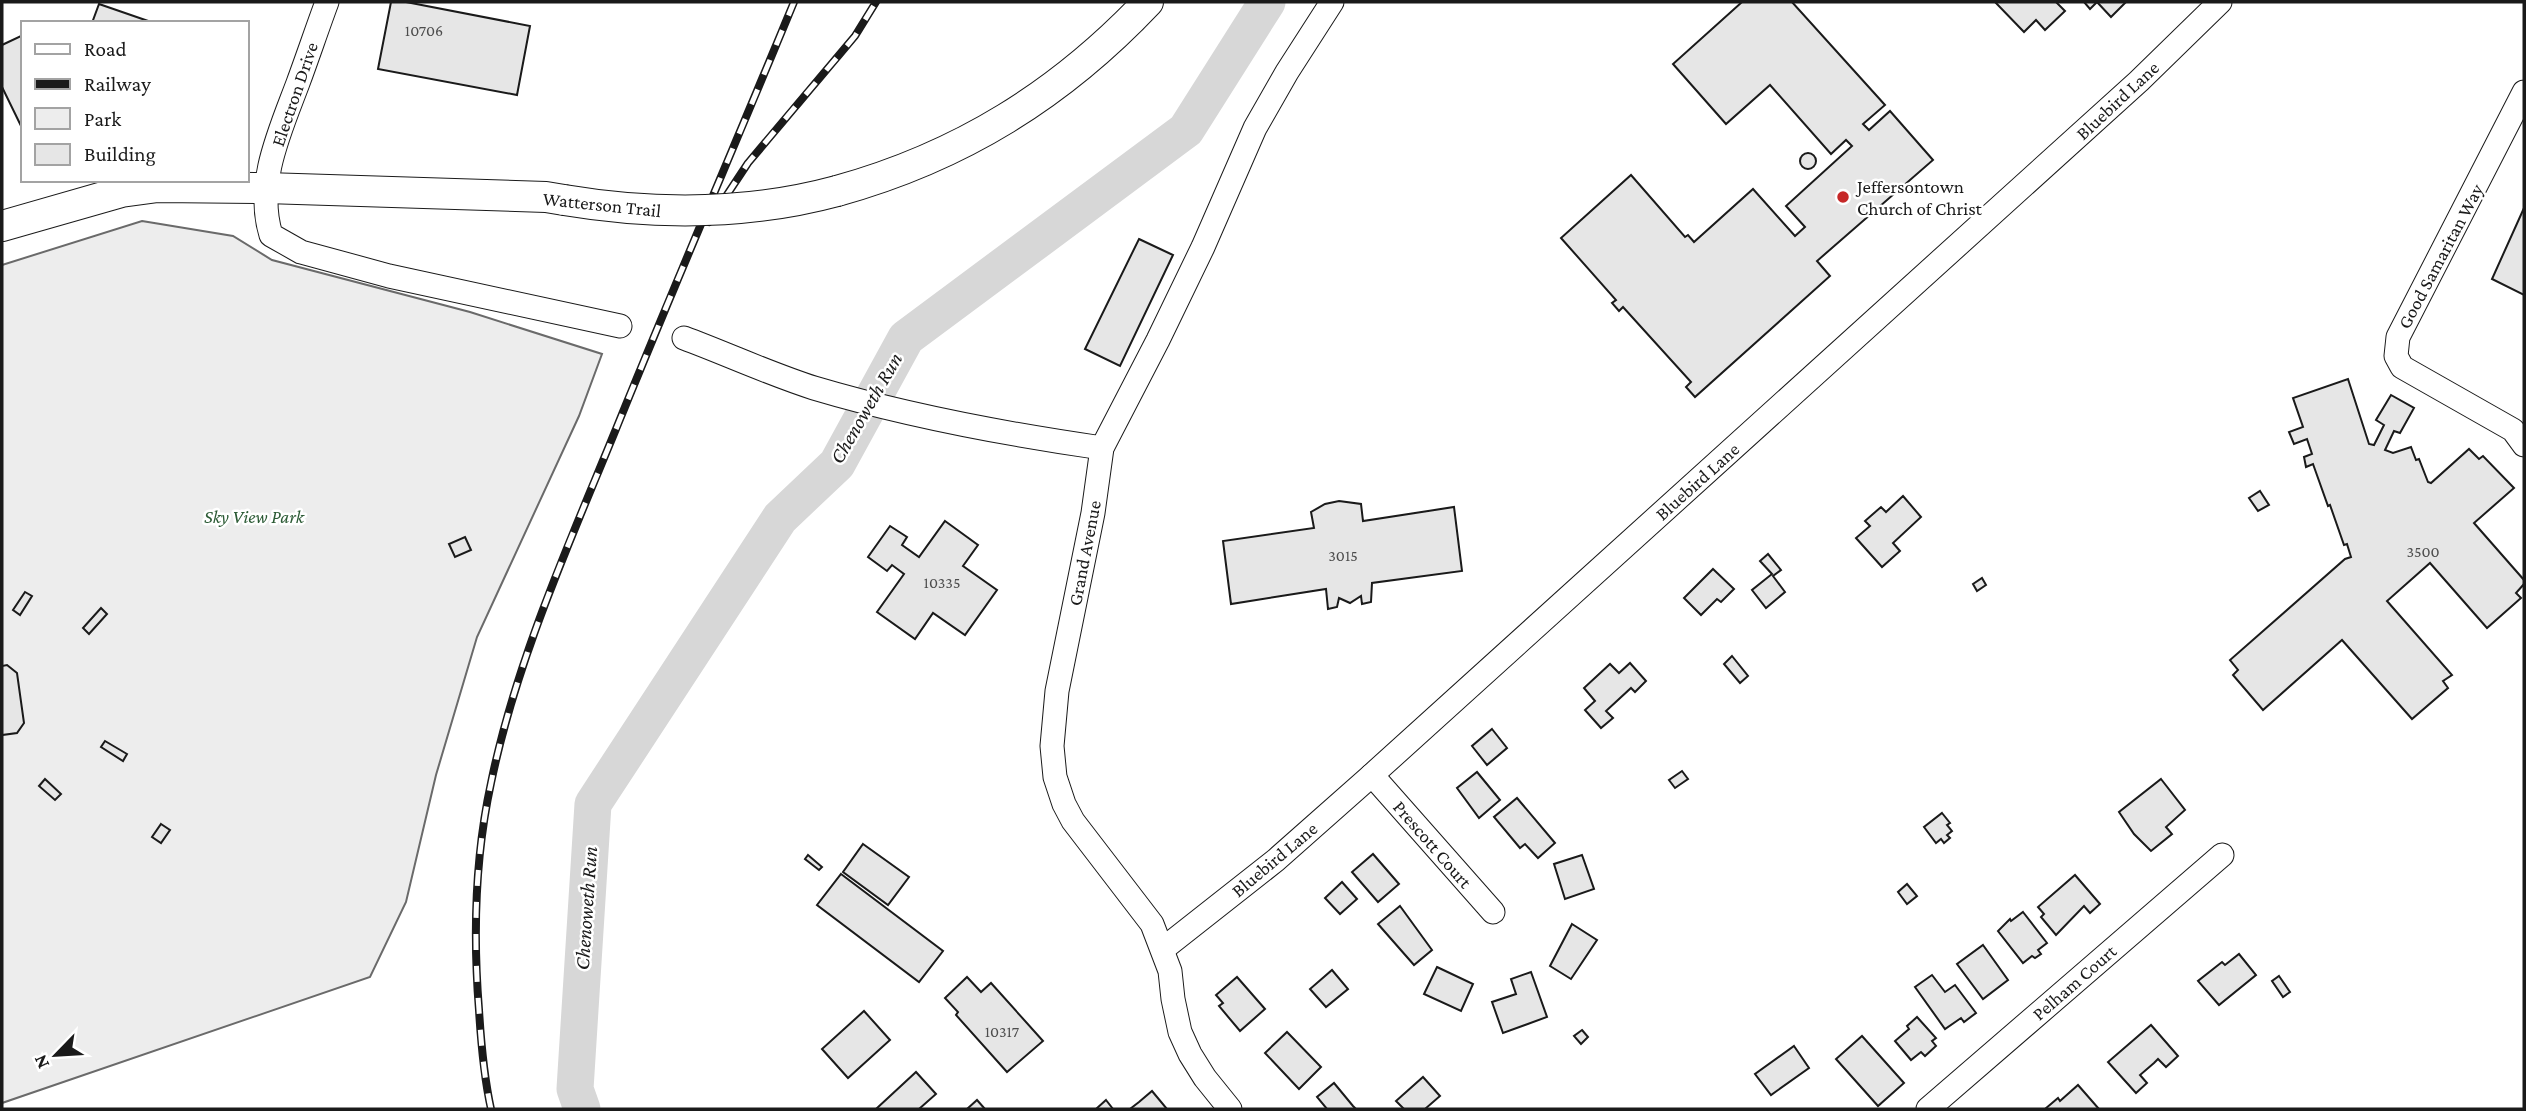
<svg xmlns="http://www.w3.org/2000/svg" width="2526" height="1111" viewBox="0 0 2526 1111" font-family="'Crimson Pro',serif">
	<rect width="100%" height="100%" fill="#fff"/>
	<polygon fill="#ededed" stroke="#6a6a6a" stroke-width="2" points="142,221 233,236 272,260 470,312 602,354 579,416 477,637 436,775 406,902 370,977 2,1103 2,265"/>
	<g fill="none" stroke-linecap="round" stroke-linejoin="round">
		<polyline stroke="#d7d7d7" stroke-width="37" points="582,1109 575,1089 593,804 780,518 837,464 906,338 1186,130 1267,2"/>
	</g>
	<g fill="#e6e6e6" stroke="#1a1a1a" stroke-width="2">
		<polygon points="391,2 406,2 530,26 517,95 378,69"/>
		<polygon points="1742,2 1792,2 1885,105 1863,124 1869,130 1890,111 1933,160 1817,261 1830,276 1695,397 1686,387 1691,382 1623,307 1619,311 1612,303 1616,300 1561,238 1631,175 1685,237 1688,235 1694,242 1753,189 1795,236 1805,227 1786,206 1852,146 1846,140 1831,154 1770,85 1726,124 1673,64"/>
		<polygon points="1995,2 2056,2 2065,11 2045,30 2036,20 2024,32"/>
		<polygon points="2084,2 2126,2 2111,17 2097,2 2090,9"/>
		<polygon points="99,4 154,23 92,23"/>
		<polygon points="23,35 23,130 2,87 2,45"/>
		<circle cx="1808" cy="161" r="8"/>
		<polygon points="2524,208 2524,295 2492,279"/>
		<polygon points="1139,239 1173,255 1120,366 1085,349"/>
		<polygon points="2348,379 2369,444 2374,445 2384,425 2376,420 2391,395 2414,408 2400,433 2394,431 2385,450 2393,453 2411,447 2416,460 2419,459 2428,482 2431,483 2469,449 2479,459 2483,456 2514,488 2474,523 2524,580 2524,584 2516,593 2521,598 2487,628 2430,563 2387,601 2452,675 2443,681 2448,688 2412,719 2342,640 2263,710 2233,675 2238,670 2230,660 2345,559 2351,557 2347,544 2344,545 2330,505 2328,506 2313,464 2306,467 2304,457 2312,454 2307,439 2294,444 2289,432 2303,427 2293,398"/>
		<polygon points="2260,491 2269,505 2258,511 2249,498"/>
		<polygon points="1903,496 1921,517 1893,543 1900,551 1882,567 1856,538 1870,526 1865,521 1881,507 1886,512"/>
		<polygon points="1339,501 1361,504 1363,521 1454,507 1462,571 1372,583 1371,602 1362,604 1361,596 1350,603 1339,598 1337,607 1328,609 1326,589 1231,604 1223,541 1314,528 1311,512 1325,504"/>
		<polygon points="945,521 978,545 963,566 997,590 965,635 933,613 915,639 877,612 904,574 892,565 887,571 868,557 890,526 907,537 902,545 919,557"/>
		<polygon points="465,537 471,550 455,557 449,544"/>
		<polygon points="1768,554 1781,570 1773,576 1785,592 1766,608 1752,590 1772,574 1760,561"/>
		<polygon points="1713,569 1734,589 1721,602 1717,599 1701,615 1684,598"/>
		<polygon points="1982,578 1986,585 1977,591 1973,584"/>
		<polygon points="25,592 32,596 20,615 13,610"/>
		<polygon points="101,608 107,614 89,634 83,628"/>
		<polygon points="1732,656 1748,676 1740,683 1724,664"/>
		<polygon points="1630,663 1646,681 1635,692 1631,688 1606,711 1613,718 1601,728 1585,710 1595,701 1584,688 1610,664 1619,673"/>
		<polygon points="7,665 17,673 24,723 17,733 2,735 2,666"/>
		<polygon points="1492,729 1507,748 1487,765 1472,746"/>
		<polygon points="105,741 127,754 123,761 101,747"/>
		<polygon points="1682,771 1688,779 1675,788 1669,780"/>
		<polygon points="1477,772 1500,800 1479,818 1457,788"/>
		<polygon points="45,779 61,794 55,800 39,786"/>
		<polygon points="2161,779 2185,810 2166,827 2172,834 2151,851 2134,834 2119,812"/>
		<polygon points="1517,798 1555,843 1538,858 1525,844 1520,848 1494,817"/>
		<polygon points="1942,813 1950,823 1947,825 1952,831 1947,835 1950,838 1944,843 1941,839 1936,843 1924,827"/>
		<polygon points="161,824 170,830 161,843 152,837"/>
		<polygon points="863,844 909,877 888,905 843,872"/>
		<polygon points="1373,854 1399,884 1378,902 1352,872"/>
		<polygon points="808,855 822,867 819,870 805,859"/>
		<polygon points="1582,855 1594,889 1565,899 1554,864"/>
		<polygon points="841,874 943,951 919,982 817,905"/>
		<polygon points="2075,875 2100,904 2090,913 2084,906 2056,935 2041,917 2044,914 2038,907"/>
		<polygon points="1342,882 1357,899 1340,914 1325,898"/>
		<polygon points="1907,884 1917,896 1907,904 1898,892"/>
		<polygon points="1400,906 1432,950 1414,965 1378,924"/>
		<polygon points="2023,912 2047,943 2038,950 2041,954 2035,958 2032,956 2023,963 1998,931 2010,919 2011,921"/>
		<polygon points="1572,924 1597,940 1571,979 1550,966"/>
		<polygon points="1983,945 2008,980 1983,999 1957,964"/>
		<polygon points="2239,954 2256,975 2219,1005 2198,981 2222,962 2225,965"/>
		<polygon points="1437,967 1473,984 1461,1011 1424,994"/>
		<polygon points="1332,970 1348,989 1326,1007 1310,989"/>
		<polygon points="1531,972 1547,1017 1503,1033 1492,1002 1516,994 1511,979"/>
		<polygon points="1932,975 1945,992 1955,985 1976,1013 1964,1022 1961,1018 1945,1029 1915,987"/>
		<polygon points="2279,976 2290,992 2283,997 2272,981"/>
		<polygon points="967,977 981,992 991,983 1043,1041 1007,1072 956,1015 958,1012 945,998"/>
		<polygon points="1237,977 1265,1009 1240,1031 1219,1006 1223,1003 1216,995"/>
		<polygon points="864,1011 890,1040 848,1078 822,1049"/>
		<polygon points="1917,1017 1936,1038 1932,1041 1936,1046 1925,1056 1921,1052 1911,1060 1895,1041 1909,1029 1907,1026"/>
		<polygon points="2151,1025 2178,1056 2166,1067 2158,1059 2154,1063 2140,1075 2147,1083 2136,1093 2108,1062"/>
		<polygon points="1582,1030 1588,1037 1581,1044 1574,1036"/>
		<polygon points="1287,1032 1321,1067 1299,1089 1265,1053"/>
		<polygon points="1862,1036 1904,1083 1878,1106 1836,1059"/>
		<polygon points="1794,1046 1809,1068 1771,1095 1755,1074"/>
		<polygon points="916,1072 936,1094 919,1109 876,1109"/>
		<polygon points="1423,1077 1440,1096 1425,1109 1404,1109 1396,1101"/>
		<polygon points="1334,1083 1353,1106 1356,1109 1327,1109 1317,1097"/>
		<polygon points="2078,1085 2099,1109 2045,1109 2058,1098 2060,1101"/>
		<polygon points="1152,1091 1167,1109 1130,1109 1139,1102"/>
		<polygon points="977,1100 985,1109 967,1109"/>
		<polygon points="1106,1100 1113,1109 1096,1109"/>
	</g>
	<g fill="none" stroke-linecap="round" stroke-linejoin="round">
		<defs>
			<g id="minor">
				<path d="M 327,2 C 317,29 308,56 298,83 C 280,131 255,184 271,235 L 301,252 L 389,276 L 620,326"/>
				<polyline points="2524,92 2398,337 2396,356 2402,367 2513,430 2524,445"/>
				<path d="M 684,338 C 727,354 770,374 814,388 C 908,416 1005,434 1102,448"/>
				<polyline points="1372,775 1493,912"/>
				<polyline points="1163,949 1276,860 1372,775 2139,81 2220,2"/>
				<polyline points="1230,1109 1205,1078 1190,1054 1180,1032 1173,999 1170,971 1152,924 1073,821 1064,804 1055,777 1052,746 1057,691 1093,513 1102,448 1158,340 1203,247 1255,128 1287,72 1332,2"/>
				<polyline points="1928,1109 2222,855"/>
			</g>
			<g id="major">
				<path d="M 837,191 C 960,157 1060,95 1148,2"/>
				<polyline points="2,226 121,192 158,187 266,188 546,197 564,200"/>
			</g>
		</defs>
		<use href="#minor" stroke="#1a1a1a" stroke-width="25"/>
		<use href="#major" stroke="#1a1a1a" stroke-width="32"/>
		<use href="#minor" stroke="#fff" stroke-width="23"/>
		<use href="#major" stroke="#fff" stroke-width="30"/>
		<defs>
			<g id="rail">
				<polyline points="709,222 748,163 855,36 876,2"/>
				<path d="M 491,1109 C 484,1077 481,1043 479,1010 C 473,935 475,857 491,783 C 516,661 569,544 616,429 C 674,286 735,145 794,2"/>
			</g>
		</defs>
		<use href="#rail" stroke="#1a1a1a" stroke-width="8"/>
		<use href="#rail" stroke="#fff" stroke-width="5" stroke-dasharray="16" stroke-linecap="butt"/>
		<defs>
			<path id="major-bridge" d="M 564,200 C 654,215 748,215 837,191"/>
		</defs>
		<use href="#major-bridge" stroke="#1a1a1a" stroke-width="32" stroke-linecap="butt"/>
		<use href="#major-bridge" stroke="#fff" stroke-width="30"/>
	</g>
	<circle fill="#c62828" stroke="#fff" stroke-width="2.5" cx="1843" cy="197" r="7"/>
	<g text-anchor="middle" stroke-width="5" stroke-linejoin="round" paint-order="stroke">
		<g font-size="16" fill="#4d4d4d">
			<text x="424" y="36">10706</text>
			<text x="2423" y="557">3500</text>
			<text x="1343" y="561">3015</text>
			<text x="942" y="588">10335</text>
			<text x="1002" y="1037">10317</text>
		</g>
		<g font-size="19" fill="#1a1a1a" stroke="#fff">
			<text transform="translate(294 94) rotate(-71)" y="7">Electron Drive</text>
			<text transform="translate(2117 100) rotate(-43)" y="7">Bluebird Lane</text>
			<text transform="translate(602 204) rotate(6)" y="7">Watterson Trail</text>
			<text transform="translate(2440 256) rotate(-62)" y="7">Good Samaritan Way</text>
			<text transform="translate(1697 481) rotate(-42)" y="7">Bluebird Lane</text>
			<text transform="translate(1084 553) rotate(-79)" y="7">Grand Avenue</text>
			<text transform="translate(1433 844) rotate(49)" y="7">Prescott Court</text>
			<text transform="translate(1274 859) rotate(-40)" y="7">Bluebird Lane</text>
			<text transform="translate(2074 982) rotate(-41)" y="7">Pelham Court</text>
		</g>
		<g font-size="19" fill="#1a1a1a" stroke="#fff" text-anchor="start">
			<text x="1857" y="193">Jeffersontown<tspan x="1857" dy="22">Church of Christ</tspan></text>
		</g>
		<g font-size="19" font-style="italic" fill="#2b5a34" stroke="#fff">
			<text x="254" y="523">Sky View Park</text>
		</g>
		<g font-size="21" font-style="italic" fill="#1a1a1a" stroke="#fff">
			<text transform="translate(866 408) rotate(-60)" y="7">Chenoweth Run</text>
			<text transform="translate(586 908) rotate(-86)" y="7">Chenoweth Run</text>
		</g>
	</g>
	<rect width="2526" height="1111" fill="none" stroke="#1a1a1a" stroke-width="7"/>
	<rect x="21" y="21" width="228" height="161" fill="#ffffff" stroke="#a3a3a3" stroke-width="2"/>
	<rect x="35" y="44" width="35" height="10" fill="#ffffff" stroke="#a3a3a3" stroke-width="2"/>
	<text x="84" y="56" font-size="21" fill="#1a1a1a">Road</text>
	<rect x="35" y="79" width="35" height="10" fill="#1a1a1a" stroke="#a3a3a3" stroke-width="2"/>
	<text x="84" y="91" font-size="21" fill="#1a1a1a">Railway</text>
	<rect x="35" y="108" width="35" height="21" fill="#ededed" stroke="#a3a3a3" stroke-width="2"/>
	<text x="84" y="126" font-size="21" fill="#1a1a1a">Park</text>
	<rect x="35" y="144" width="35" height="21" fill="#e6e6e6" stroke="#a3a3a3" stroke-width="2"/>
	<text x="84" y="161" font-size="21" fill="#1a1a1a">Building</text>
	<g transform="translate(56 1055) rotate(245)" stroke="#ffffff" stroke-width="5" paint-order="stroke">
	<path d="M0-5L12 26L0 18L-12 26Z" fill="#1a1a1a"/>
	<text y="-10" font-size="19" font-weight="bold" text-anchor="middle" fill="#1a1a1a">N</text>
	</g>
</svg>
